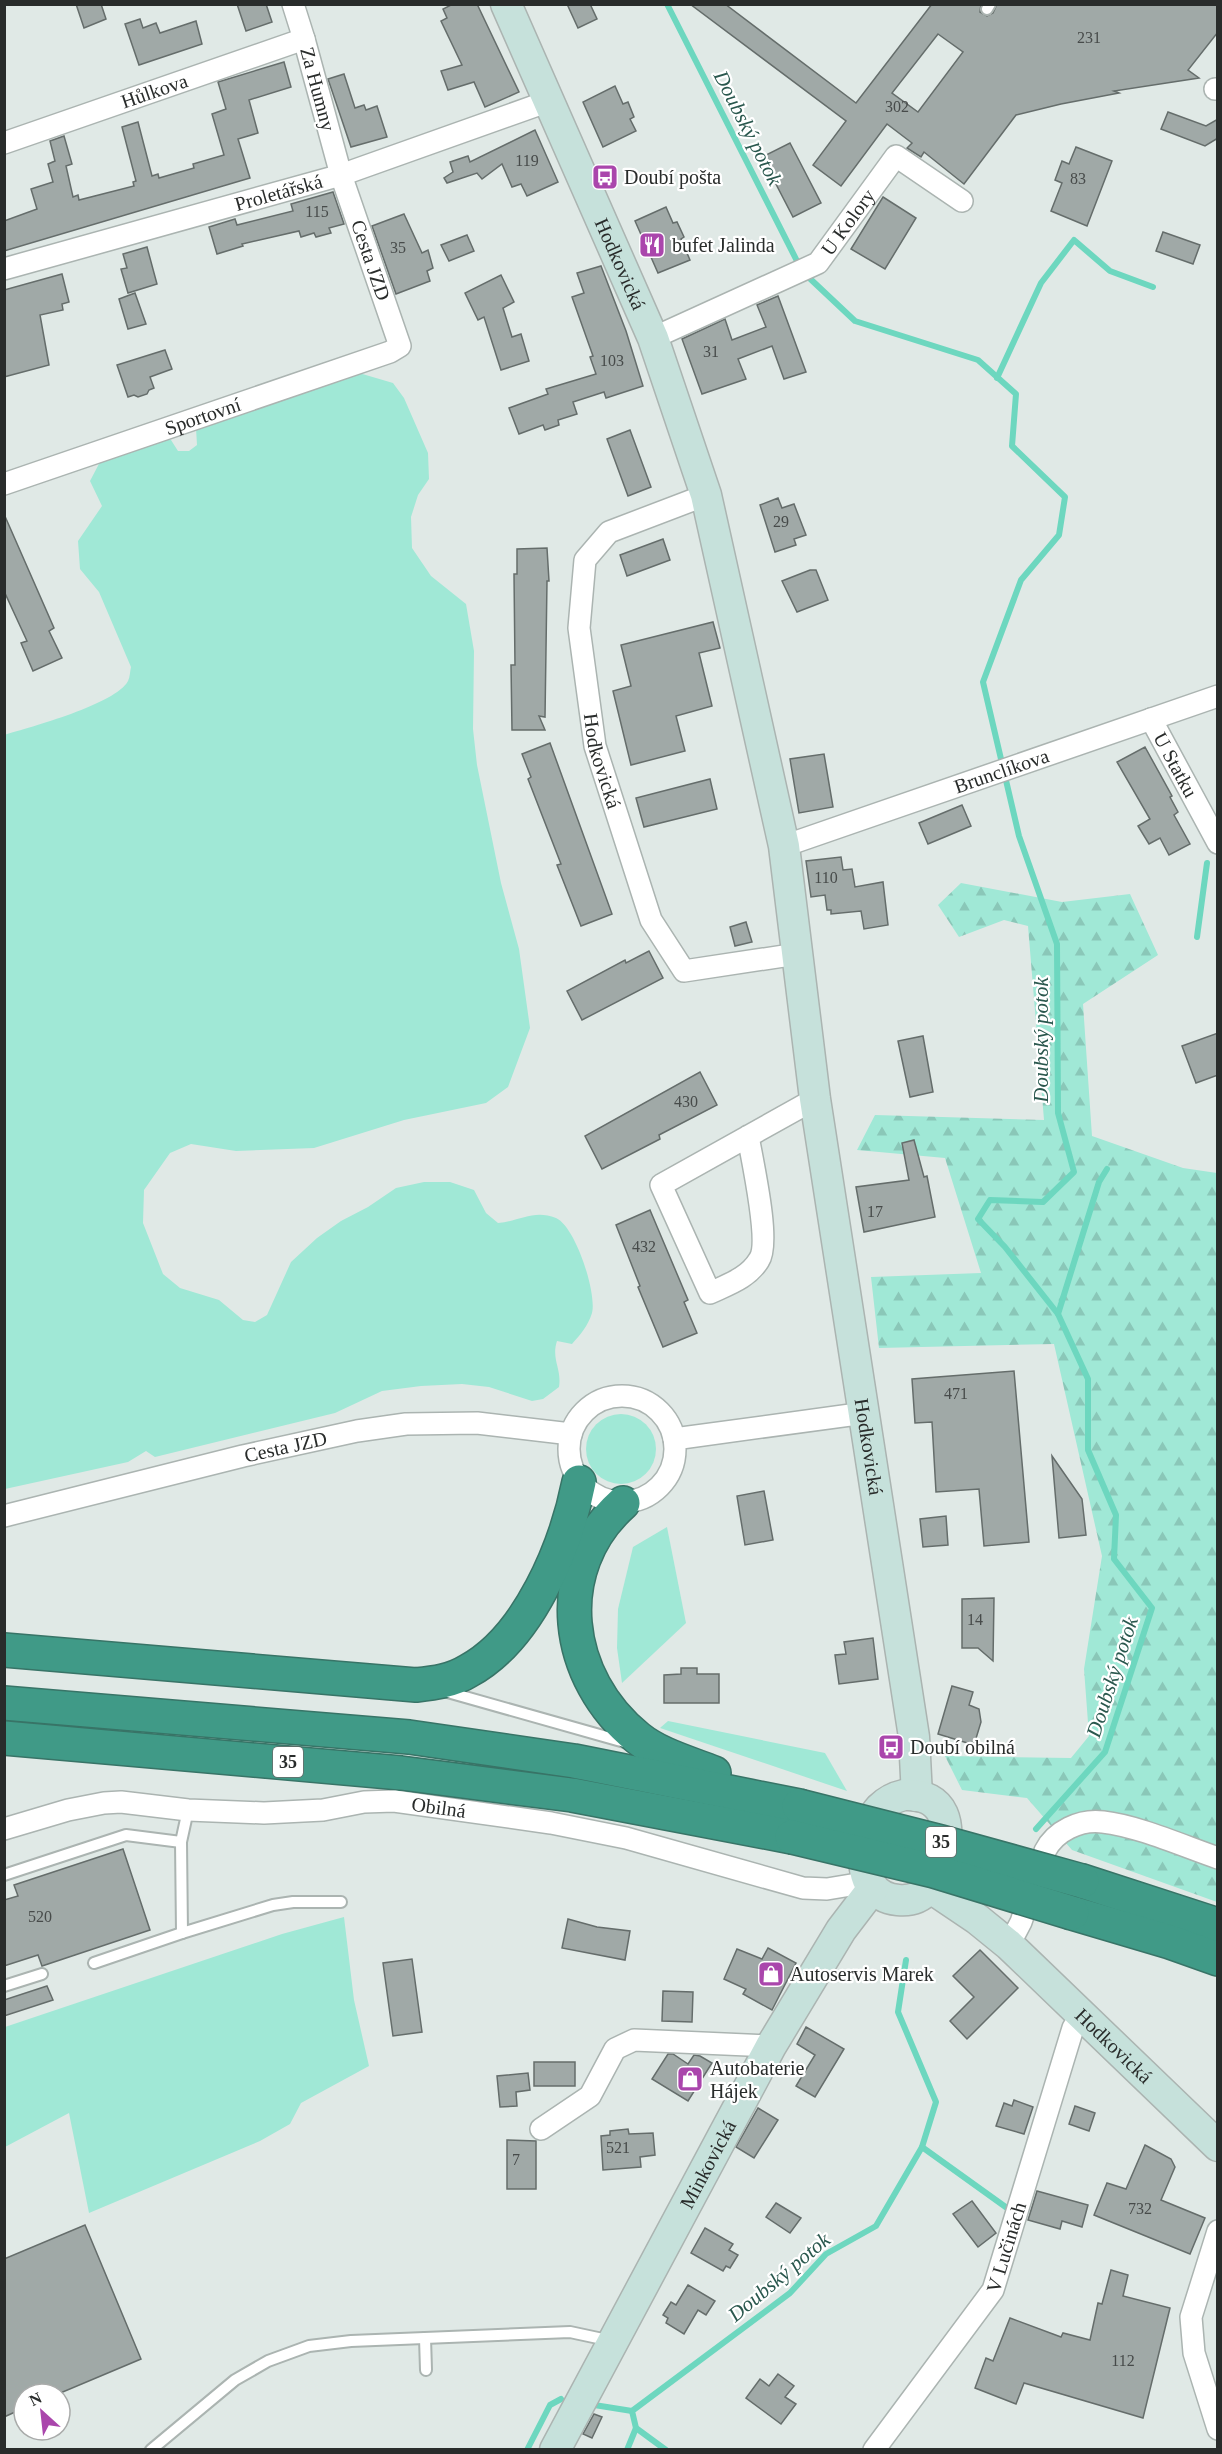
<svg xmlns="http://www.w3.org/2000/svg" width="1222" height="2454" viewBox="0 0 1222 2454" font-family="Georgia,serif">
	<defs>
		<pattern id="forest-firs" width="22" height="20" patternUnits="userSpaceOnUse" patternTransform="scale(1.5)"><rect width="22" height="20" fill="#a0e8d6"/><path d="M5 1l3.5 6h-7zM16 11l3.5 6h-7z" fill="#8ac7b8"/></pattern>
	</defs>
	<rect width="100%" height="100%" fill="#e0e9e6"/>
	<g fill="#a0e8d6">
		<path d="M 359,373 L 393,383 L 404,398 L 428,453 L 429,479 L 418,495 L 411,517 L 412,548 L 431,576 L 466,604 L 474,651 L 473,729 L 477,765 L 501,883 L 519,949 L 530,1028 L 508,1087 L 486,1103 L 404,1120 L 314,1148 L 236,1151 L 191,1144 L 170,1153 L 144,1190 L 143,1223 L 163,1274 L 180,1288 L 219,1300 L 243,1320 L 255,1322 L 267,1315 L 291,1262 L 317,1238 L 341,1221 L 368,1207 L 396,1188 L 424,1182 L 450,1182 L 474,1190 L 486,1213 L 498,1223 C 520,1221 534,1209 556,1218 C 576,1227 597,1294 592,1313 C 588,1326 580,1335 572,1344 L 557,1341 C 551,1359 562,1369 559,1387 L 543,1399 L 532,1401 L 489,1387 L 462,1384 L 421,1386 L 382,1391 L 335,1413 L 155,1457 L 146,1451 L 128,1462 L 5,1489 L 4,735 C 31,727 116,704 128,681 C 130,677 130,671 131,667 L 99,592 L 80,569 L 78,541 L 102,506 L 90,481 L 101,460 L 164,439 L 171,440 L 178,451 L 189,451 L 197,445 L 196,428 Z"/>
		<circle cx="621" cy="1449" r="35"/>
		<polygon points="667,1527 686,1623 622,1683 617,1648 618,1609 633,1547"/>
		<polygon points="668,1721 825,1753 847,1791 660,1728"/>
		<polygon points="344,1917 354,2000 369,2066 301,2103 290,2124 260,2141 89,2213 69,2113 5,2147 5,2027 282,1934"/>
	</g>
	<polygon fill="url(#forest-firs)" points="961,883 1062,902 1130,894 1158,955 1083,1004 1092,1136 1183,1168 1217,1173 1217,1902 1072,1850 1027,1798 962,1790 945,1756 1071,1758 1089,1736 1084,1669 1102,1556 1054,1344 879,1348 871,1277 981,1273 945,1158 857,1150 875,1115 1044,1120 1028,926 1004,920 959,937 938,905"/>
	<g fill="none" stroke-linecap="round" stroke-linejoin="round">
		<g stroke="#6dd7bf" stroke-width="6">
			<polyline points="667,4 800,267"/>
			<polyline points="804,273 855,321 978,360 1016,394 1012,446 1065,497 1059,535 1021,580 983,682 1019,836 1057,944 1058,1113 1074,1172 1043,1202 990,1200 978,1219 1005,1247 1058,1314 1088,1379 1088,1450 1116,1515 1114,1559 1152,1608 1105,1752 1036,1829"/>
			<polyline points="997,378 1041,283 1074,240 1110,271 1153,287"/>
			<polyline points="1197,937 1207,863"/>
			<polyline points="1058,1314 1099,1182 1107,1169"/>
			<polyline points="922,2147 1007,2208"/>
			<polyline points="588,2404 632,2411"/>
			<polyline points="527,2450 550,2405 561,2399"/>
			<polyline points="627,2450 636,2428"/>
			<polyline points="666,2450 636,2428 632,2411 790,2293 826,2254 876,2226 922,2147 936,2102 898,2012 906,1960"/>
		</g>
	</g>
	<g fill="#a0a9a7" stroke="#656d6b" stroke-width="1.5" fill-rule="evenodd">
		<polygon points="76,4 101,4 106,19 84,28"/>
		<polygon points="237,4 266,4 272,22 246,31"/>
		<polygon points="453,4 477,4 519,92 485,107 474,82 448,90 441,71 462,65 441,21 447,18 443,9"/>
		<polygon points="567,4 590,4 597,19 578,28"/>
		<path d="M 690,4 L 725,4 L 856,103 L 932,4 L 981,4 L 980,12 L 987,16 L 993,13 L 997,4 L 1218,4 L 1218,32 L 1188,70 L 1199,78 L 1114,91 L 1119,93 L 1061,104 L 1016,115 L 964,184 L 924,152 L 921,157 L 907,148 L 912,143 L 887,124 L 841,186 L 813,165 L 846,121 ZM 938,34 L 963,52 L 918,112 L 892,93 Z"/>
		<polygon points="140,19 143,28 156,23 160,33 196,21 202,44 139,65 125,24"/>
		<polygon points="284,62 291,87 249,100 258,133 238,139 250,178 4,251 4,221 37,209 31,189 53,182 48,164 55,161 50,141 64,136 72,164 66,166 73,197 78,195 79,200 134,186 133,182 136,181 122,127 138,122 152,176 158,174 159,178 194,168 193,164 224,155 212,114 226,109 218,82"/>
		<polygon points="344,74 355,108 364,105 366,110 377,106 387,137 351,147 328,79"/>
		<polygon points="615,86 623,104 628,102 634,117 630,119 636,131 603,147 583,102"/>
		<polygon points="1168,112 1206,126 1218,119 1218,138 1205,146 1161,129"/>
		<polygon points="535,130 558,182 527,196 521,184 512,187 502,164 482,179 477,173 447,183 444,178 453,172 450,162 468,156 470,162"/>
		<polygon points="790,143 821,203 793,217 762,157"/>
		<polygon points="1076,147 1112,161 1087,226 1051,211 1062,183 1055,180 1062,161 1069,164"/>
		<polygon points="333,192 344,224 329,228 331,233 316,237 314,233 301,237 299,231 242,244 243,246 217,254 209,227 235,219 237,225 293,211 291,204"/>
		<polygon points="883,197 916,218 885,269 851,249"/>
		<polygon points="666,207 673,223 677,222 684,237 681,239 690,260 658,273 635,221"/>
		<polygon points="404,214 422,253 428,250 433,268 427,271 430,281 396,294 372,226"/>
		<polygon points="1163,232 1200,245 1193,264 1156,251"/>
		<polygon points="467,235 474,251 449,261 441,245"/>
		<polygon points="147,247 157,284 128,293 121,269 127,268 123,254"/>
		<polygon points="601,266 626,331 643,386 606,398 604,392 573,402 577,414 558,420 559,425 545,430 543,425 519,434 509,408 548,394 546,389 596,374 590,357 593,356 572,297 584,293 577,273"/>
		<polygon points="62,274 69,302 62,304 63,310 40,315 49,365 4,377 4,290"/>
		<polygon points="501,275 514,302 503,308 512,337 521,334 529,361 501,370 484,317 478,320 465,293"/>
		<polygon points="135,293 146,324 128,329 119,299"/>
		<polygon points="778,296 806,372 784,379 772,346 738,359 746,379 702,394 682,339 725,319 732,340 766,327 757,305"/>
		<polygon points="165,350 172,369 150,377 154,388 149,390 147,394 138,397 134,395 128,397 117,365"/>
		<polygon points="630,430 651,487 628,496 607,439"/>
		<polygon points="778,498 782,508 794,504 806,535 794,539 796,545 775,552 760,505"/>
		<polygon points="4,514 54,628 49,631 62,658 33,671 21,643 27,641 4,591"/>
		<polygon points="663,539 670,560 627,576 620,555"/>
		<polygon points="547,548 549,581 547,581 545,717 539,716 545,730 512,730 511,665 515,665 514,574 517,574 517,549"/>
		<polygon points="810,570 816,570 828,600 797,612 782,581"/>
		<polygon points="713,622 720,648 699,653 712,706 676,716 685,751 631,765 613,691 631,686 621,645"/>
		<polygon points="550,743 612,914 581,926 557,865 561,864 528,779 531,777 522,754"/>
		<polygon points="1145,747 1172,796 1170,797 1178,812 1174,815 1190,844 1169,855 1160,838 1149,844 1138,826 1150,819 1117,762"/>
		<polygon points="824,754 833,807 799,813 790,759"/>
		<polygon points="710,779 717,809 644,827 636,798"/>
		<polygon points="962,805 971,826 928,844 919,823"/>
		<polygon points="841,857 843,870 852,869 855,887 883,882 888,925 864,929 861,911 831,914 831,910 827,910 825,895 811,897 806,861"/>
		<polygon points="746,922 752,942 735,946 730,927"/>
		<polygon points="649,951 663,978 582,1020 567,991 625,960 626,963"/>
		<polygon points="1218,1033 1218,1075 1196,1083 1182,1046"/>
		<polygon points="923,1036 933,1092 910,1097 898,1041"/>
		<polygon points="700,1072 717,1105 659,1135 660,1139 602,1169 585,1136"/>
		<polygon points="914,1140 924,1177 927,1176 935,1217 864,1232 856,1187 909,1180 902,1143"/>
		<polygon points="650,1210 688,1300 684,1302 697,1333 663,1347 638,1287 640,1286 616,1225"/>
		<polygon points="1014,1371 1029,1542 984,1546 979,1489 936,1492 932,1422 915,1423 912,1379"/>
		<polygon points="1052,1456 1082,1499 1086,1535 1059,1538"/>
		<polygon points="764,1491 773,1540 745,1545 737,1496"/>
		<polygon points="946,1516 948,1545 923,1547 920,1519"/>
		<polygon points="994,1598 993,1661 978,1648 962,1648 962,1599"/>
		<polygon points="873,1638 878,1679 839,1684 835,1655 846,1654 844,1642"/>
		<polygon points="681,1668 697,1668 697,1674 719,1674 719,1703 664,1703 664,1675 681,1674"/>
		<polygon points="952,1686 973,1692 969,1705 979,1709 981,1722 974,1745 938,1734"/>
		<polygon points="123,1849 150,1930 42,1966 38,1955 4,1966 4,1900 18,1896 14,1885"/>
		<polygon points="568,1919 597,1927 630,1931 625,1960 562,1948"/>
		<polygon points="768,1948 796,1963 772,2010 743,1994 746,1989 724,1979 737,1949 762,1959"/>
		<polygon points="980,1950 1018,1988 967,2039 950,2021 974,1997 953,1976"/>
		<polygon points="412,1959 422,2032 393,2036 383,1963"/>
		<polygon points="47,1986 53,2000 4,2016 4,2000"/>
		<polygon points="663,1991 693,1992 692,2022 662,2021"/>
		<polygon points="806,2027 844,2049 815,2097 796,2086 815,2055 797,2044"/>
		<polygon points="668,2054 673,2054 688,2064 694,2055 700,2056 712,2063 688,2101 652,2079"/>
		<rect x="534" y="2062" width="41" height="24"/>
		<polygon points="528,2073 530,2090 516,2092 517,2106 500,2107 497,2076"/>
		<polygon points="1014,2100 1033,2107 1024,2134 996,2126 1004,2103 1012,2106"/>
		<polygon points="1075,2106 1095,2113 1089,2131 1069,2124"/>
		<polygon points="758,2108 778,2120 754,2158 736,2147"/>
		<polygon points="628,2129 629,2134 653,2133 655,2155 640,2157 641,2167 603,2170 601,2136 610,2135 610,2131"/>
		<polygon points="507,2140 536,2141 536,2189 507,2189"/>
		<polygon points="1145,2145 1171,2159 1175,2167 1161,2200 1205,2218 1190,2254 1094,2215 1107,2183 1126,2189"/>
		<polygon points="1037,2191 1088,2205 1082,2227 1062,2221 1060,2229 1028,2220"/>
		<polygon points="972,2201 996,2233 978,2247 953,2214"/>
		<polygon points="776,2203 801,2218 790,2233 766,2217"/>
		<polygon points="85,2225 141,2359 58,2394 24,2394 24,2408 4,2417 4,2259"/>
		<polygon points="705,2228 733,2244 729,2250 738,2255 730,2268 726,2266 723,2271 691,2253"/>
		<polygon points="1111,2270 1128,2275 1123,2296 1170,2308 1143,2418 1024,2383 1016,2404 975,2388 986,2358 993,2361 1010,2318 1061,2337 1063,2333 1090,2340 1098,2303 1102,2304"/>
		<polygon points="688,2285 715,2301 706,2315 698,2310 684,2334 666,2323 668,2318 663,2315 671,2302 676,2305"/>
		<polygon points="778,2374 794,2386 785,2397 796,2404 781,2424 746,2398 760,2379 769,2386"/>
		<polygon points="594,2414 602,2417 592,2438 583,2434"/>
	</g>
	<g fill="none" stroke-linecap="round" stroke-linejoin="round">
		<defs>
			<g id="lane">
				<polyline points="987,9 990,4"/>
				<polyline points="444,1691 628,1743"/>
				<polyline points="4,1875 126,1835 181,1842"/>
				<polyline points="182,1933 273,1905 293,1902 341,1902"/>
				<polyline points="94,1963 182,1933 181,1842 188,1810"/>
				<polyline points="4,1986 42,1974"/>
				<polyline points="425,2338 426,2370"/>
				<polyline points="151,2450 235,2380 268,2361 309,2346 351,2341 570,2332 612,2341"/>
			</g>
			<g id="street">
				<polyline points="1215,89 1218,89"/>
				<path id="s1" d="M 4,143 L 304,39"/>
				<path id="s2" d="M 4,269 L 341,175 L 549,101"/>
				<path id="s3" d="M 653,338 L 818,263 L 896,156 L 962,201"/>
				<path id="s4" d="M 4,484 L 390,352 L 400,346 L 341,175 L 304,39 L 293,4"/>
				<path id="s5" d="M 706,495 L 609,532 L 585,560 L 579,628 L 595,746 L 651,920 L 684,971 L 797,954"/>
				<path id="s6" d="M 1151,719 L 1218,843"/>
				<path id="s7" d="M 784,846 L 1218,696"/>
				<path d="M 748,1136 C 752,1160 771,1243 759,1260 C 748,1278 729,1284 710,1293 L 661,1185 L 815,1099"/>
				<circle cx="622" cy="1449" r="53"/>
				<polyline points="674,1439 865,1413"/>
				<path id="s8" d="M 4,1516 L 243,1456 L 357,1431 L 406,1424 L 477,1423 L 571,1434"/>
				<path id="s9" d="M 4,1829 L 68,1810 L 104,1803 L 121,1802 L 188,1810 L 264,1813 L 323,1810 L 364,1802 L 394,1801 L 551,1823 L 626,1838 L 803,1888 L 827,1889 L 869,1882"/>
				<path d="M 1009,1945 L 1021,1922 L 1045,1851 C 1055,1831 1080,1819 1103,1822 C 1138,1826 1183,1846 1218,1858"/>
				<polyline points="541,2129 590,2096 615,2049 634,2040 771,2046"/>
				<polyline points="1218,2231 1191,2317 1194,2353 1218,2429"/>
				<path id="s10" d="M 874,2450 L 993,2290 L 1073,2028 L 1081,2015"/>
			</g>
			<g id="secondary">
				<path id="s11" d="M 506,4 L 653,338 L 706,495 L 784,846 L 815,1099 L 914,1737 L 917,1796"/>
				<path d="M 904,1795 C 947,1793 951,1826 943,1859 C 937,1881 925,1903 898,1900 C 887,1899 877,1894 871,1885 C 858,1868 866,1823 880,1808 C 887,1801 895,1797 904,1795 Z"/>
				<path id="s12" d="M 931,1888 L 977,1919 L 1009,1945 L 1218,2146"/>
				<path id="s13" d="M 555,2450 L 771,2046 L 841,1930 L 873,1888"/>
			</g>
			<g id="highway">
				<path d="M 623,1503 C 549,1569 564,1679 638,1738 C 659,1755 689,1763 714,1773"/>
				<path d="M 4,1650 L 416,1685 C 434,1683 452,1681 468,1671 C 529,1638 566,1547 579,1482"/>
				<polyline points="4,1703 409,1737 574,1761 799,1806"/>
				<polyline points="4,1738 401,1773 572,1795 792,1837"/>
				<polyline points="1082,1881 1218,1925"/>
				<polyline points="1072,1913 1170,1942 1218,1959"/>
			</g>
		</defs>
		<use href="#lane" stroke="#abb4b1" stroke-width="14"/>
		<use href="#street" stroke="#abb4b1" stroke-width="24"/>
		<use href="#secondary" stroke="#abb4b1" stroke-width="33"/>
		<use href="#highway" stroke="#387467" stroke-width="36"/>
		<use href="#lane" stroke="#fff" stroke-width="10"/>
		<use href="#street" stroke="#fff" stroke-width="21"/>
		<use href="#secondary" stroke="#c6e1db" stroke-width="30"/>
		<use href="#highway" stroke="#409a87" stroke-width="33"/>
		<defs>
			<g id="highway-bridge">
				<polyline points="799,1806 941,1842 1082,1881"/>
				<polyline points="792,1837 934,1871 1072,1913"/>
			</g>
		</defs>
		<use href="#highway-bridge" stroke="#387467" stroke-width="36" stroke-linecap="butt"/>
		<use href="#highway-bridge" stroke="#409a87" stroke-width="33"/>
	</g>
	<defs>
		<symbol id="bus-square" viewBox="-11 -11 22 22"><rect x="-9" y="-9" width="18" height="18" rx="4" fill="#aa46ac" stroke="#fff"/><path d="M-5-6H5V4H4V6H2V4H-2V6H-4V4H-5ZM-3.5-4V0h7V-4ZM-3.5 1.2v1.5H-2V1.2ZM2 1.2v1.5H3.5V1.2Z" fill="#fff"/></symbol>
		<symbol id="restaurant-square" viewBox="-11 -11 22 22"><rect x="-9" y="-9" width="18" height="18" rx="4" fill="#aa46ac" stroke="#fff"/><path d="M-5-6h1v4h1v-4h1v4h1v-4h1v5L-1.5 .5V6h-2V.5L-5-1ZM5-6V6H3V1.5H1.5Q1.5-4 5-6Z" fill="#fff"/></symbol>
		<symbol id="shop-square" viewBox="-11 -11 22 22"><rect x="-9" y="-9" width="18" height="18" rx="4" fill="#aa46ac" stroke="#fff"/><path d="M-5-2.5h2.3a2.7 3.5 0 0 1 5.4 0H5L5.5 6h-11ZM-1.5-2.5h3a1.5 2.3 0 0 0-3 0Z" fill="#fff"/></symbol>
	</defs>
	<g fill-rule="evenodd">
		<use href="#bus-square" x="590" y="162" width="30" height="30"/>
		<use href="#restaurant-square" x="637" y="230" width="30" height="30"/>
		<use href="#bus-square" x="876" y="1732" width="30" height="30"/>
		<use href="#shop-square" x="756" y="1959" width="30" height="30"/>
		<use href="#shop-square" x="675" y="2064" width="30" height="30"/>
	</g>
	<g text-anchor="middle" stroke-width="4.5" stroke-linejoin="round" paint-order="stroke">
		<g font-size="16" fill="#474b4a">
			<text x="1089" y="43">231</text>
			<text x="897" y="112">302</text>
			<text x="527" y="166">119</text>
			<text x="1078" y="184">83</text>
			<text x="317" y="217">115</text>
			<text x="398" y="253">35</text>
			<text x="711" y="357">31</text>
			<text x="612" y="366">103</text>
			<text x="781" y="527">29</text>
			<text x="826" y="883">110</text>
			<text x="686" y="1107">430</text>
			<text x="875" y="1217">17</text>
			<text x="644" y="1252">432</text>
			<text x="956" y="1399">471</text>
			<text x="975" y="1625">14</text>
			<text x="40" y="1922">520</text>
			<text x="618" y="2153">521</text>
			<text x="516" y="2165">7</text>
			<text x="1140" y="2214">732</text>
			<text x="1123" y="2366">112</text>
		</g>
		<g fill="#fff" stroke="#696b6b" stroke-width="1.5">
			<rect x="273" y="1747" width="30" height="30" rx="4.5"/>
			<rect x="926" y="1827" width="30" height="30" rx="4.5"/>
		</g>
		<g font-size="18" font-weight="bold" fill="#292c2b">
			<text x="288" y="1768">35</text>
			<text x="941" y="1848">35</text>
		</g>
		<g font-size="20" fill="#292c2b" stroke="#fff">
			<text transform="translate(318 89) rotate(75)" y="7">Za Humny</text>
			<text dy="7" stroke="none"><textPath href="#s1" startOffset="159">Hůlkova</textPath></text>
			<text dy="7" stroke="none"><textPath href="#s2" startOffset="285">Proletářská</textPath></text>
			<text dy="7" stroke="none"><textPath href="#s3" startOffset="232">U Kolory</textPath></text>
			<text transform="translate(371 260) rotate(71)" y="7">Cesta JZD</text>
			<text dy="7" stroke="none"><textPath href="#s11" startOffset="284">Hodkovická</textPath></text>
			<text dy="7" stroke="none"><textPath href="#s4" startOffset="210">Sportovní</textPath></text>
			<text dy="7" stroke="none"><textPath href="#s5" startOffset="344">Hodkovická</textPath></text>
			<text dy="7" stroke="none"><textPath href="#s6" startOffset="52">U Statku</textPath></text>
			<text dy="7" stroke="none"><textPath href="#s7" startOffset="230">Brunclíkova</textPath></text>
			<text dy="7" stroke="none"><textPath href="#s8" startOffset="290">Cesta JZD</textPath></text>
			<text dy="7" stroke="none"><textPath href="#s11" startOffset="1497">Hodkovická</textPath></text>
			<text dy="7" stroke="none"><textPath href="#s9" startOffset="440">Obilná</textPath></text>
			<text dy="7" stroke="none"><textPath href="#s12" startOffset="242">Hodkovická</textPath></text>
			<text dy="7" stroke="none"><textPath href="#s13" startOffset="324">Minkovická</textPath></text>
			<text dy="7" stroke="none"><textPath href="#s10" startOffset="244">V Lučinách</textPath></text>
		</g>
		<g font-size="20" fill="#292c2b" stroke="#fff" text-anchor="start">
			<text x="624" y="184">Doubí pošta</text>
			<text x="672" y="252">bufet Jalinda</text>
			<text x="910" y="1754">Doubí obilná</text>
			<text x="790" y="1981">Autoservis Marek</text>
			<text x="710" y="2075">Autobaterie<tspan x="710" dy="23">Hájek</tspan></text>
		</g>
		<g font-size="21" font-style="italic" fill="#2a584e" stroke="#fff">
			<text transform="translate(748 128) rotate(63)" y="7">Doubský potok</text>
			<text transform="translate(1041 1040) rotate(-90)" y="7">Doubský potok</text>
			<text transform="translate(1112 1677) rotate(-72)" y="7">Doubský potok</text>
			<text transform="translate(779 2277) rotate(-40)" y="7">Doubský potok</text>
		</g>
	</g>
	<rect width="1222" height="2454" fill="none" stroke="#292c2b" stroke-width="12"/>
	<g transform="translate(42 2412) rotate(333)"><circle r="28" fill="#ffffff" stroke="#a9abaa" stroke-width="1.5"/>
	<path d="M0-4.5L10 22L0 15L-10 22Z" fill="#aa46ac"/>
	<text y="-9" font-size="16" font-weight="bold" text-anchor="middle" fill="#292c2b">N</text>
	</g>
</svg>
